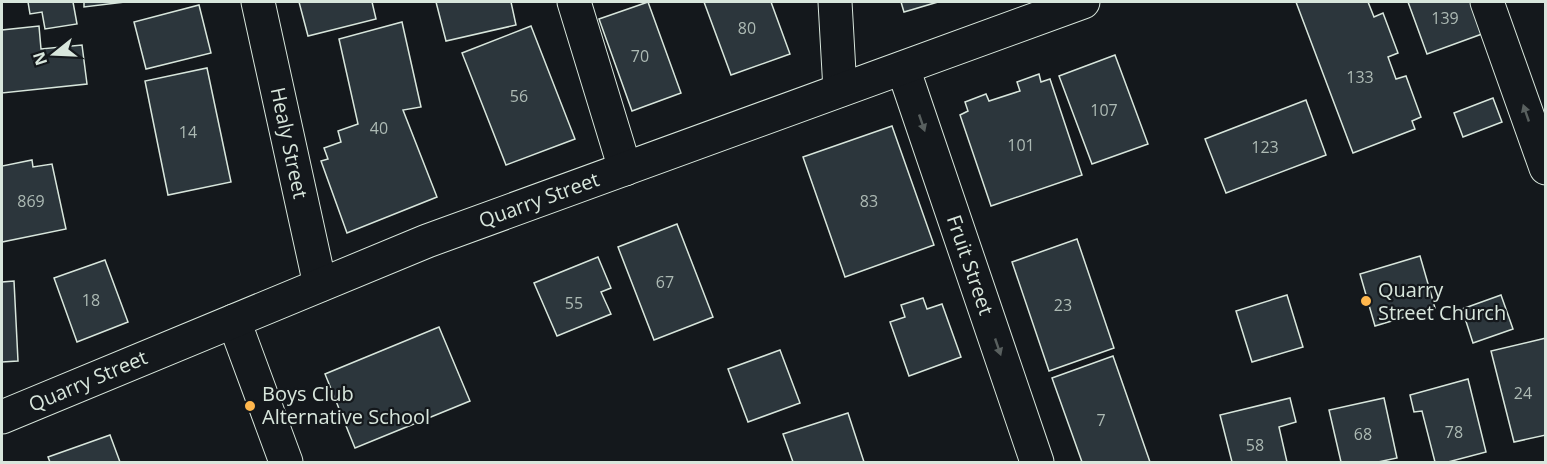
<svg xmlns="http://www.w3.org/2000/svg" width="1547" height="464" viewBox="0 0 1547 464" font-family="'Open Sans',sans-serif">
	<rect width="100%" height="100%" fill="#14181c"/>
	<g fill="#2c363c" stroke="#d8e6dc" stroke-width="1.5">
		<polygon points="28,2 73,2 77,24 45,29 42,12 30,14"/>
		<polygon points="84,2 125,2 84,7"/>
		<polygon points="299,2 372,2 376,19 308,36"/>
		<polygon points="436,2 511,2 516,25 446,41"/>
		<polygon points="648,2 681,93 632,111 599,19"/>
		<polygon points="704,2 771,2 790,54 731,75"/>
		<polygon points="901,2 938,2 904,12"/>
		<polygon points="1296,2 1368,2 1374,17 1383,13 1398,53 1388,57 1396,79 1406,76 1421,117 1412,121 1415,129 1353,153"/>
		<polygon points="1408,2 1471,2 1482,34 1427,54"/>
		<polygon points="199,5 211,53 146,69 134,22"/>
		<polygon points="402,22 421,107 403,110 437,197 347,233 321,161 328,159 324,148 341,142 338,131 358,124 339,39"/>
		<polygon points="39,26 41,49 82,45 87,84 2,93 2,30"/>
		<polygon points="531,26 575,139 506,165 462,53"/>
		<polygon points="1115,55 1148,144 1092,164 1059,76"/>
		<polygon points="207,68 231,182 168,195 145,81"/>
		<polygon points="1039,74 1041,82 1050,79 1082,175 991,206 960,115 968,111 965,102 986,94 989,101 1020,91 1017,82"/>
		<polygon points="1493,98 1502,122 1463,137 1454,113"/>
		<polygon points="1306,100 1326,155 1226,193 1205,139"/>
		<polygon points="892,126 934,245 845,277 803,157"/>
		<polygon points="32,160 33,167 52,164 66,229 2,242 2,166"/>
		<polygon points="677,224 713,317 654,340 618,247"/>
		<polygon points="1077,239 1114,348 1049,371 1012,262"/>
		<polygon points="1420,256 1435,308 1375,326 1360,274"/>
		<polygon points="598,257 611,288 601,292 611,314 557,336 534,283"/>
		<polygon points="105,260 128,322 77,342 54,278"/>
		<polygon points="14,281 18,361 2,362 2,282"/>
		<polygon points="1287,295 1303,347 1252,362 1236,311"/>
		<polygon points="1501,295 1513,329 1473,343 1462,309"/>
		<polygon points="923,298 927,309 942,304 961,357 909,376 890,322 905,317 901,305"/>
		<polygon points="439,327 470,401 355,448 325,374"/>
		<polygon points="1546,338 1546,435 1514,442 1491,351"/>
		<polygon points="780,350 800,403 748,422 728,369"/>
		<polygon points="1113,356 1150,462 1082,462 1052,378"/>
		<polygon points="1468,379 1486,452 1448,462 1435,462 1422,411 1414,412 1410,395"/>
		<polygon points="1290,398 1296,422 1279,427 1287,462 1232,462 1220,415"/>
		<polygon points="1384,398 1397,458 1378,462 1341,462 1329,410"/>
		<polygon points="848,413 864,462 793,462 783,434"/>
		<polygon points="110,435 120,462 50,462 48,457"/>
	</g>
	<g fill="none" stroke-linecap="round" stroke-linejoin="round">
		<defs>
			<g id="minor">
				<polyline points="258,2 320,285"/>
				<polyline points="574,2 625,169"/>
				<polyline points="835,2 840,90"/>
				<polyline points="1487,2 1546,168"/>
				<polyline points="903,68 1037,462"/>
				<polyline points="234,321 286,462"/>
			</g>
			<polyline id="major" points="2,417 427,241 1083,2"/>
		</defs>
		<use href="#minor" stroke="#d8e6dc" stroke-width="35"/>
		<use href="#major" stroke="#d8e6dc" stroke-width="35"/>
		<use href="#minor" stroke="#14181c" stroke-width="33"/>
		<use href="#major" stroke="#14181c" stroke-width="33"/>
	</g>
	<defs><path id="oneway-solid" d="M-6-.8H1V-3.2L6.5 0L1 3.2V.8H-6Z" transform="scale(1.5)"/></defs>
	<g fill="#59605f">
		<use href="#oneway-solid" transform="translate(1526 113) rotate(-109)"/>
		<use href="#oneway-solid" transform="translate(922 123) rotate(71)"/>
		<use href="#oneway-solid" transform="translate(998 347) rotate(71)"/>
	</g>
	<g fill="#ffb74d" stroke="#14181c" stroke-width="2">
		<circle cx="1366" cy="301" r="6"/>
		<circle cx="250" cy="406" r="6"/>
	</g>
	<g text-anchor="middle" stroke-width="4.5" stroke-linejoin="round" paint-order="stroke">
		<g font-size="16" fill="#adbab4">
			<text x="1445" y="24">139</text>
			<text x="747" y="34">80</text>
			<text x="640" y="62">70</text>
			<text x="1360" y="83">133</text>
			<text x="519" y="102">56</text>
			<text x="1104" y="116">107</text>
			<text x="379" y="134">40</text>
			<text x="188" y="138">14</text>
			<text x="1021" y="151">101</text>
			<text x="1265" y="153">123</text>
			<text x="31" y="207">869</text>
			<text x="869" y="207">83</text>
			<text x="665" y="288">67</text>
			<text x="91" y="306">18</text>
			<text x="574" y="309">55</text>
			<text x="1063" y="311">23</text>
			<text x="1523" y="399">24</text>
			<text x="1101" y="426">7</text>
			<text x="1454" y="438">78</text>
			<text x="1363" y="440">68</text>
			<text x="1255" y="451">58</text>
		</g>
		<g font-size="20" fill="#d8e6dc" stroke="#14181c">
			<text transform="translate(289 143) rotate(78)" y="7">Healy Street</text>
			<text transform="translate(539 200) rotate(-20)" y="7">Quarry Street</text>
			<text transform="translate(970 265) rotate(71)" y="7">Fruit Street</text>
			<text transform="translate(88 381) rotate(-23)" y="7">Quarry Street</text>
		</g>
		<g font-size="20" fill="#d8e6dc" stroke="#14181c" text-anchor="start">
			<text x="1378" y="297">Quarry<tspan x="1378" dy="23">Street Church</tspan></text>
			<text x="262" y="401">Boys Club<tspan x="262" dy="23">Alternative School</tspan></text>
		</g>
	</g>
	<rect width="1547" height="464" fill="none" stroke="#d8e6dc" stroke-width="6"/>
	<g transform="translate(54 54) rotate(252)" stroke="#14181c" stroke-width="4.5" paint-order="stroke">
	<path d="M0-4.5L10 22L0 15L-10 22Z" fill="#d8e6dc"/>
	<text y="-9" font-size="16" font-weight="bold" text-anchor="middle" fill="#d8e6dc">N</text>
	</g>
</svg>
